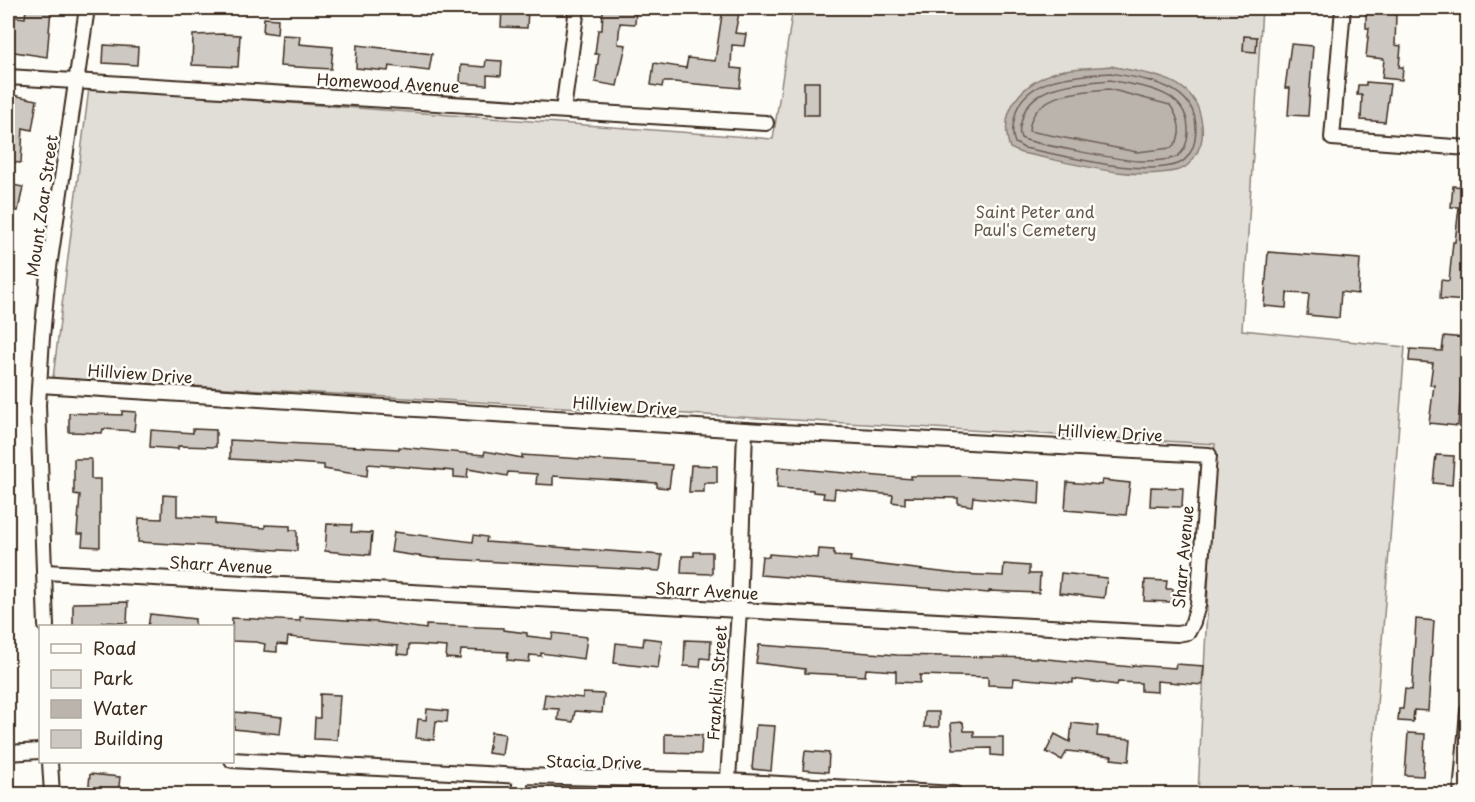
<svg xmlns="http://www.w3.org/2000/svg" width="1475" height="802" viewBox="0 0 1475 802" font-family="'Playpen Sans',sans-serif">
	<rect width="100%" height="100%" fill="#fdfcf7"/>
	<filter id="ink" filterUnits="userSpaceOnUse"><feTurbulence type="fractalNoise" baseFrequency=".0167" numOctaves="2"/><feDisplacementMap in="SourceGraphic" scale="12" xChannelSelector="R" yChannelSelector="G"/><feConvolveMatrix kernelMatrix="1 2 1 2 8 2 1 2 1" color-interpolation-filters="sRGB"/></filter>
	<g filter="url(#ink)">
		<polygon fill="#e1ded7" stroke="#8e847a" stroke-width="1.5" points="793,8 1262,8 1242,330 1405,347 1370,794 1198,794 1215,444 53,378 89,88 773,139"/>
		<path fill="#bbb4ad" stroke="#887d74" stroke-width="1.5" d="M 1111,66 C 1143,74 1188,75 1199,111 C 1202,121 1204,132 1201,143 C 1198,153 1190,167 1179,170 C 1128,182 1072,162 1021,153 L 1010,148 C 997,109 1023,82 1059,71 C 1075,67 1095,68 1111,66 Z"/>
		<g fill="none" stroke-linecap="round" stroke-linejoin="round">
			<g stroke="#6e6157" stroke-width="1.5">
				<path d="M 1110,73 C 1148,80 1204,85 1195,139 C 1194,148 1187,161 1178,164 C 1139,177 1065,155 1024,148 L 1015,143 C 1011,133 1013,126 1015,116 C 1023,76 1078,76 1110,73 Z"/>
				<path d="M 1110,80 C 1143,87 1190,90 1188,133 C 1188,141 1184,153 1176,157 C 1167,161 1149,161 1139,161 C 1127,161 1029,143 1021,138 C 1018,131 1020,126 1022,119 C 1030,83 1080,83 1110,80 Z"/>
				<path d="M 1109,89 L 1170,105 C 1179,118 1185,137 1171,148 L 1137,152 L 1029,131 C 1032,92 1079,92 1109,89 Z"/>
			</g>
		</g>
		<g fill="#cdc8c2" stroke="#3b2a1e" stroke-width="1.5">
			<polygon points="26,8 51,8 47,57 8,51 10,28 8,28 8,16 25,18"/>
			<polygon points="502,8 528,8 527,28 501,27"/>
			<polygon points="603,8 636,9 635,24 620,23 618,44 626,45 617,86 595,82 599,54 595,54 598,30 602,30"/>
			<polygon points="723,8 740,8 735,33 746,34 744,46 732,45 731,68 742,69 740,88 674,82 663,82 662,87 651,85 654,63 686,68 688,58 715,61"/>
			<polygon points="1366,13 1396,14 1395,45 1401,46 1399,67 1403,67 1402,80 1382,78 1384,59 1366,57 1369,28 1366,28"/>
			<polygon points="264,18 278,19 277,34 263,32"/>
			<polygon points="222,34 240,35 238,67 192,65 193,35"/>
			<polygon points="282,35 300,36 299,44 333,47 331,69 280,66"/>
			<polygon points="1244,36 1257,37 1256,52 1243,51"/>
			<polygon points="1291,44 1313,46 1308,116 1288,115 1290,88 1285,88"/>
			<polygon points="104,45 138,47 137,65 103,63"/>
			<polygon points="357,45 432,54 429,71 389,66 388,71 356,68"/>
			<polygon points="486,60 502,61 501,76 487,75 487,85 460,83 461,65 485,67"/>
			<rect x="804" y="82" width="15" height="33"/>
			<polygon points="1366,82 1390,84 1385,122 1361,120 1362,95 1357,95 1358,85 1366,85"/>
			<polygon points="8,94 37,100 32,130 23,128 21,163 8,162"/>
			<polygon points="8,184 23,187 18,211 8,209"/>
			<polygon points="1453,186 1467,187 1467,301 1440,299 1441,280 1449,281 1453,242 1455,242 1459,207 1451,207"/>
			<polygon points="1268,252 1360,259 1358,294 1341,292 1339,318 1307,315 1309,294 1287,293 1286,308 1264,306"/>
			<polygon points="1444,336 1465,338 1458,426 1429,423 1434,385 1430,385 1433,363 1409,361 1410,349 1442,351"/>
			<polygon points="122,411 136,412 134,431 103,429 102,433 69,432 69,413 122,415"/>
			<polygon points="193,429 216,430 216,447 178,446 178,449 150,447 151,430 193,433"/>
			<polygon points="230,440 399,449 399,447 484,455 485,451 522,458 522,455 672,465 669,488 657,487 657,483 553,476 553,485 536,484 537,474 508,472 507,476 468,469 467,478 454,477 454,471 368,464 367,476 324,469 324,465 230,459"/>
			<polygon points="1436,455 1454,456 1452,485 1433,483"/>
			<polygon points="74,459 91,459 91,479 100,479 100,547 82,546 83,534 77,534 80,495 74,494"/>
			<polygon points="691,465 717,466 717,483 704,483 704,492 689,492"/>
			<polygon points="778,467 911,479 911,476 960,476 1040,481 1039,504 973,497 972,506 958,504 958,498 905,497 905,504 892,502 893,495 835,489 834,499 823,498 824,493 813,492 813,490 777,488"/>
			<polygon points="1102,480 1130,483 1126,515 1065,510 1067,482 1101,485"/>
			<polygon points="1151,487 1183,488 1182,507 1150,506"/>
			<polygon points="163,495 177,496 177,516 215,518 215,524 265,528 265,525 290,526 290,530 297,530 297,551 138,542 139,518 162,519"/>
			<polygon points="327,524 352,525 351,532 372,533 370,555 325,551"/>
			<polygon points="394,532 473,542 474,535 487,537 486,542 662,555 660,571 431,558 391,552"/>
			<polygon points="819,549 834,550 834,556 851,557 850,561 957,574 1003,576 1004,564 1029,566 1029,574 1040,574 1039,593 989,591 989,593 760,575 762,556 769,557 769,554 818,558"/>
			<polygon points="694,552 712,552 712,574 681,573 682,556 694,556"/>
			<polygon points="1061,573 1107,578 1104,598 1059,593"/>
			<polygon points="1145,580 1167,581 1166,589 1173,589 1172,602 1144,601"/>
			<polygon points="128,602 127,623 102,622 102,627 73,627 73,603"/>
			<polygon points="150,614 195,619 195,627 148,627"/>
			<polygon points="300,617 377,622 426,629 426,625 503,628 503,630 527,633 527,636 552,639 553,633 587,637 584,659 541,653 541,656 530,655 529,662 507,660 508,652 461,650 460,659 446,658 447,647 417,645 409,645 408,655 397,654 398,646 288,637 287,645 277,644 277,652 264,651 265,644 256,642 232,641 232,618 300,621"/>
			<polygon points="1416,619 1434,621 1428,711 1414,710 1413,722 1398,721 1399,709 1403,709 1405,689 1412,690"/>
			<polygon points="644,638 662,640 658,668 614,663 616,643 643,646"/>
			<polygon points="685,640 711,641 710,659 701,658 700,667 684,666"/>
			<polygon points="759,645 897,655 1036,658 1132,667 1132,665 1175,668 1176,664 1204,666 1202,685 1157,681 1157,692 1141,691 1141,683 1118,682 1117,685 1073,679 1073,683 1014,678 1013,686 988,685 988,677 920,675 920,683 896,682 896,671 866,669 865,676 805,673 805,669 756,663"/>
			<polygon points="583,693 604,694 602,713 575,711 573,722 558,720 559,709 543,708 545,694 583,698"/>
			<polygon points="320,694 340,695 337,740 314,739 315,718 320,718"/>
			<polygon points="427,709 448,711 447,722 436,721 434,740 416,738 418,719 426,720"/>
			<polygon points="235,712 282,717 280,734 234,729"/>
			<polygon points="925,712 939,712 939,727 924,727"/>
			<polygon points="963,722 964,731 974,731 974,737 1003,737 1003,756 991,755 991,748 953,749 951,723"/>
			<polygon points="1072,723 1098,726 1097,736 1131,739 1129,761 1111,759 1112,756 1067,751 1062,760 1046,752 1055,734 1070,742"/>
			<polygon points="756,725 775,726 771,771 752,769"/>
			<polygon points="491,732 505,734 502,755 488,753"/>
			<polygon points="1408,733 1425,734 1423,776 1405,775"/>
			<polygon points="665,734 702,735 701,754 665,753"/>
			<polygon points="805,751 829,753 828,772 803,770"/>
			<polygon points="90,774 120,777 118,795 88,795"/>
		</g>
		<g fill="none" stroke-linecap="round" stroke-linejoin="round">
			<defs>
				<g id="minor">
					<polyline points="1343,8 1332,138 1468,148"/>
					<polyline points="8,77 766,123"/>
					<polyline points="563,110 577,8"/>
					<polyline points="40,385 745,430 1209,455 1198,605 1193,622 1188,632 1177,634 45,572"/>
					<polyline points="46,626 38,405 42,337 48,274 87,8"/>
					<polyline points="8,753 40,751"/>
					<polyline points="232,760 521,776 728,781 955,794"/>
					<polyline points="50,762 52,794"/>
					<polyline points="519,794 521,776"/>
					<polyline points="727,794 739,610 745,430"/>
					<polyline points="1461,794 1468,711"/>
				</g>
			</defs>
			<use href="#minor" stroke="#3b2a1e" stroke-width="18"/>
			<use href="#minor" stroke="#fdfcf7" stroke-width="14"/>
		</g>
	</g>
	<g text-anchor="middle" stroke-width="5" stroke-linejoin="round" paint-order="stroke">
		<g font-size="16" fill="#3b2a1e" stroke="#fdfcf7">
			<text transform="translate(388 83) rotate(3)" y="6">Homewood Avenue</text>
			<text transform="translate(42 206) rotate(-82)" y="6">Mount Zoar Street</text>
			<text transform="translate(140 374) rotate(4)" y="6">Hillview Drive</text>
			<text transform="translate(625 406) rotate(4)" y="6">Hillview Drive</text>
			<text transform="translate(1110 433) rotate(3)" y="6">Hillview Drive</text>
			<text transform="translate(1183 557) rotate(-85)" y="6">Sharr Avenue</text>
			<text transform="translate(221 565) rotate(3)" y="6">Sharr Avenue</text>
			<text transform="translate(707 591) rotate(3)" y="6">Sharr Avenue</text>
			<text transform="translate(717 683) rotate(-86)" y="6">Franklin Street</text>
			<text transform="translate(594 762) rotate(1)" y="6">Stacia Drive</text>
		</g>
		<g font-size="16" fill="#64574c" stroke="#fdfcf7">
			<text x="1035" y="218">Saint Peter and<tspan x="1035" dy="18">Paul's Cemetery</tspan></text>
		</g>
	</g>
	<rect width="1475" height="802" fill="none" stroke="#fdfcf7" stroke-width="30"/>
	<rect x="15" y="15" width="1445" height="772" fill="none" stroke="#3b2a1e" stroke-width="2" filter="url(#ink)"/>
	<rect x="39" y="625" width="195" height="138" fill="#fdfcf7" stroke="#afa8a0" stroke-width="1.5"/>
	<rect x="51" y="644" width="30" height="9" fill="#fdfcf7" stroke="#afa8a0" stroke-width="1.5"/>
	<text x="93" y="655" font-size="18" fill="#3b2a1e">Road</text>
	<rect x="51" y="670" width="30" height="18" fill="#e1ded7" stroke="#afa8a0" stroke-width="1.5"/>
	<text x="93" y="685" font-size="18" fill="#3b2a1e">Park</text>
	<rect x="51" y="700" width="30" height="18" fill="#bbb4ad" stroke="#afa8a0" stroke-width="1.5"/>
	<text x="93" y="715" font-size="18" fill="#3b2a1e">Water</text>
	<rect x="51" y="730" width="30" height="18" fill="#cdc8c2" stroke="#afa8a0" stroke-width="1.5"/>
	<text x="93" y="745" font-size="18" fill="#3b2a1e">Building</text>
</svg>
